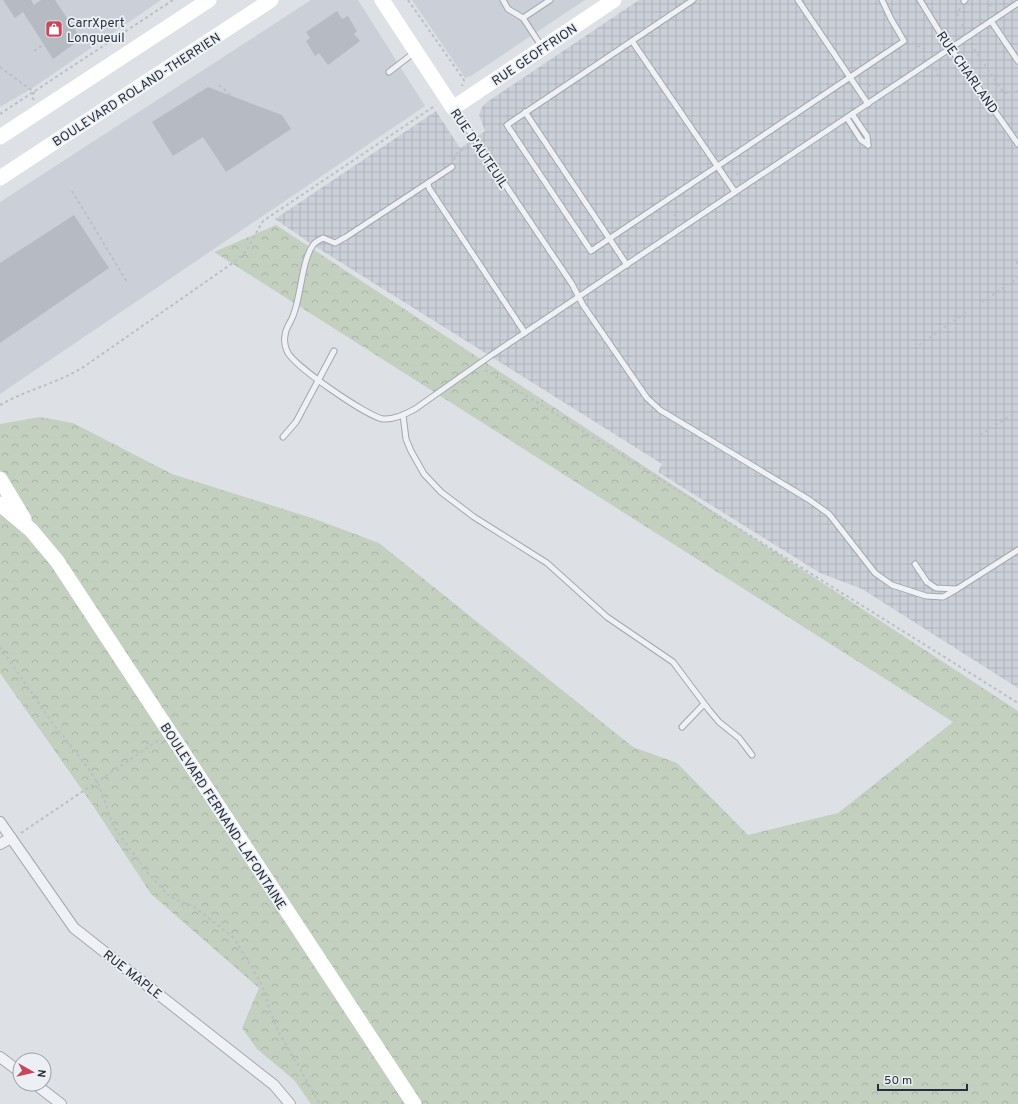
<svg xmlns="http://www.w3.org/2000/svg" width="1018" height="1104" viewBox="0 0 1018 1104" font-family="Overpass,sans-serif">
	<defs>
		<pattern id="industrial-grid" width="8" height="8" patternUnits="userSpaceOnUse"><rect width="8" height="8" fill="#cbd0d8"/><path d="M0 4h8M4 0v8" fill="none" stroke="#aeb3ba"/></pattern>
		<pattern id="forest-crowns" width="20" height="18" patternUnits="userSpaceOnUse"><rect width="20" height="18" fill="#c3d0bf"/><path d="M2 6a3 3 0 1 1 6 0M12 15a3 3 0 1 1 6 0" fill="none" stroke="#a8b3a5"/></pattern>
	</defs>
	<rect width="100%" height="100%" fill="#dde1e6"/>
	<g fill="#cbd0d8">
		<polygon points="0,0 161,0 34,87 0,107"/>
		<polygon points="311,0 358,0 425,106 0,394 0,202"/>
		<polygon points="412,0 585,0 471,76 465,78"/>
	</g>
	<polygon fill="url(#industrial-grid)" points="639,0 1018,0 1018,688 862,589 820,573 658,472 662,464 313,245 275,219 436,111 460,148 462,147 485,131 479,115 482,107 487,102"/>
	<polygon fill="url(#forest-crowns)" points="276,225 1018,711 1018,1104 311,1104 294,1080 257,1049 242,1028 259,988 151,894 92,804 0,673 0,424 40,417 73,423 172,474 315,519 379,543 633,747 677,763 748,835 838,813 953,722 214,252"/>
	<g fill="#b5bac3">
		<polygon points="3,0 31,0 34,5 41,0 55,0 81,39 53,59 23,12 15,18"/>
		<polygon points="337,11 342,19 348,16 357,31 354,34 360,41 328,65 319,53 315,56 306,41 310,38 306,32"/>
		<polygon points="208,87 282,115 291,129 226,172 203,137 173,156 152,122"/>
		<polygon points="74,215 109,268 0,343 0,263"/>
	</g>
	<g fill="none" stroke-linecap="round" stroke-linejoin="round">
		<defs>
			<g id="lane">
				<polyline points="503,0 508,9 523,18"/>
				<polyline points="693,0 507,125 591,251 904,41 891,19 882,0"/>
				<polyline points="798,0 868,104"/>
				<polyline points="920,0 942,36 1018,144"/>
				<polyline points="964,1 965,0"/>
				<polyline points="991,21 1018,61"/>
				<polyline points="632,41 735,192"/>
				<polyline points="542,47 523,18 550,0"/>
				<polyline points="389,72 415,52"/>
				<polyline points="455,110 572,284 583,305 647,398 660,410 808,499 829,514 875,573 892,585 926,596 943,597 957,589"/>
				<polyline points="525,112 627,265"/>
				<polyline points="852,114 867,136 868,145"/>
				<polyline points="847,118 861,140 868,145"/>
				<path d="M 452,167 L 346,237 L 335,243 L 323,238 C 319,240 315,242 313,245 C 302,260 301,295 294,313 C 292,321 285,328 285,336 C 284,340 285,346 287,351 C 293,366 367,416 383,419 C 394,420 406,414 415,409 L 490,356 L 1018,3"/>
				<polyline points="428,183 429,188 525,333"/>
				<polyline points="403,415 406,439 411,451 424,474 441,492 474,517 547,563 607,617 673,662 709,710 719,722 739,738 752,755"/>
				<polyline points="283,437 296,422 334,351"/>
				<polyline points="915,564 927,582 936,588 957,589 1018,550"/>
				<polyline points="682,727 704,704"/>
			</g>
			<g id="street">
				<polyline points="0,822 74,928 274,1085 290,1104"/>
				<polyline points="0,844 11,838"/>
				<polyline points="0,1057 20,1072"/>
				<polyline points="35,1084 61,1104"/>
			</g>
		</defs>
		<use href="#lane" stroke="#a3a8b0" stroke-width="7"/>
		<use href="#street" stroke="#a3a8b0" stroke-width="12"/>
		<g stroke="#bcbfc5" stroke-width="2" stroke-dasharray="3 3" stroke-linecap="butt">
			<polyline points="408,0 464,80 462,86"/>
			<polyline points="989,4 992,8"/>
			<polyline points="960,8 957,14 963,27"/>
			<polyline points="912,43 927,50"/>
			<polyline points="974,49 1004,93 1018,91"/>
			<polyline points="34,51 44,44"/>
			<polyline points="0,67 34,92 32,97 34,100"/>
			<polyline points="936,68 937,77"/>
			<polyline points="869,84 872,89"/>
			<polyline points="219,85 232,96"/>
			<polyline points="847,99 850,103"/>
			<polyline points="0,114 173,0"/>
			<polyline points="795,134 798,138"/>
			<polyline points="454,160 456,154 463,149"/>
			<polyline points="736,173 740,177"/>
			<polyline points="715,188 718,192"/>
			<polyline points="72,191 127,282"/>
			<polyline points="674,214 677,219"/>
			<polyline points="629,244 632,250"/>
			<polyline points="1017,264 1018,257"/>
			<polyline points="982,302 1018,278"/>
			<polyline points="919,345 968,311"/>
			<polyline points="485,370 1018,703"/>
			<path d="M 0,405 C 28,389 59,383 85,366 L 237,260 L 246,251 L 263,221 L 436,105"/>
			<polyline points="980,435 1016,412"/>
			<polyline points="0,647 51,721 88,768 99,785 114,827 147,872 167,894 176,900 193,906 234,938 262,985 269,1008 278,1031 320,1104"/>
			<polyline points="21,833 159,740"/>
		</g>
		<use href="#lane" stroke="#f0f1f5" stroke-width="5"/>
		<use href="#street" stroke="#f0f1f5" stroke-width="10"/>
		<g stroke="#fff" stroke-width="15">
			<polyline points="382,0 453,108 614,0"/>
			<polyline points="0,137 209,0"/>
			<polyline points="0,178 271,0"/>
			<polyline points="0,479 24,519"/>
			<polyline points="0,504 31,530 57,561 414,1104"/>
		</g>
	</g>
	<defs>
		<symbol id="shop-square" viewBox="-11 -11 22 22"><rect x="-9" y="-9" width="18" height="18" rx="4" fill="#c6485a" stroke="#ecf0f4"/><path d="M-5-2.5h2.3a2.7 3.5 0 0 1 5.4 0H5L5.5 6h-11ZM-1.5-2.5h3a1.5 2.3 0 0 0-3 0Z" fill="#fff"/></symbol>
	</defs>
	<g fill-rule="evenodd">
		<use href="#shop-square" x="44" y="19" width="20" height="20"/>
	</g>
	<g text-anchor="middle" stroke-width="3.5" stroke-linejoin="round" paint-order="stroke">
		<g font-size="13" fill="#282f3c" stroke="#ecf0f4" text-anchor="start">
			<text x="67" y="27">CarrXpert<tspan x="67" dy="15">Longueuil</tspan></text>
		</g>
		<g font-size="13" fill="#282f3c" stroke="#ecf0f4">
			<text transform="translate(534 54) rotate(-34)" y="5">RUE GEOFFRION</text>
			<text transform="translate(968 72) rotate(55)" y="5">RUE CHARLAND</text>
			<text transform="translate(136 89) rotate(-33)" y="5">BOULEVARD ROLAND-THERRIEN</text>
			<text transform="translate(480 148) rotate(56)" y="5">RUE D'AUTEUIL</text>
			<text transform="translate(224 816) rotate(57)" y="5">BOULEVARD FERNAND-LAFONTAINE</text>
			<text transform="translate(133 974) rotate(38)" y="5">RUE MAPLE</text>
		</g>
	</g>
	<g transform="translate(32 1072) rotate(98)"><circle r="19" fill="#ecf0f4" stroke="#9ea3aa"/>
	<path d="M0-3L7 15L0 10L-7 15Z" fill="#c6485a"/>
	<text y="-6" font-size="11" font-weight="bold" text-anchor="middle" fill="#282f3c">N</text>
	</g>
	<path d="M878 1084v6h89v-6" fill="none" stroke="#282f3c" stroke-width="2"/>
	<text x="884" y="1084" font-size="12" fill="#282f3c" stroke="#ecf0f4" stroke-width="3" paint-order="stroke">50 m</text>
</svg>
